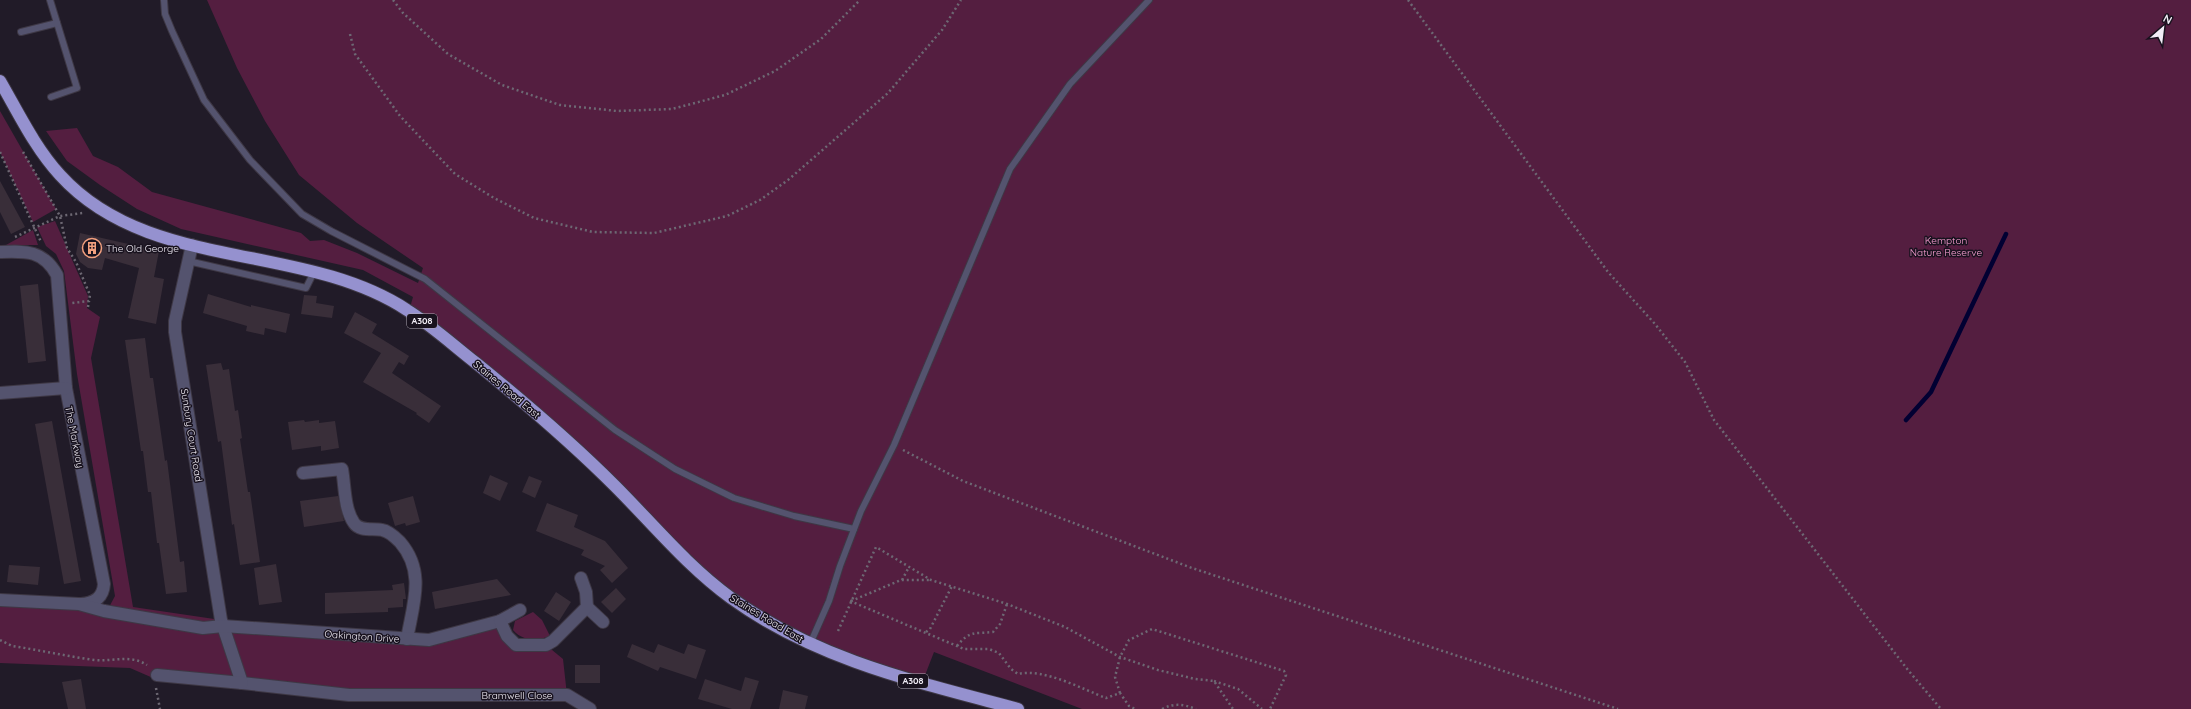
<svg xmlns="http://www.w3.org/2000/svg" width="2191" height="709" viewBox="0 0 2191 709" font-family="Quicksand,sans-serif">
	<rect width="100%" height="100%" fill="#211b28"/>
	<g fill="#541e40">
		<polygon points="207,0 2191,0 2191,709 1082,709 934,652 922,683 871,669 731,598 614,485 409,311 413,297 363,270 181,229 137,209 100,185 67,161 46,131 77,128 93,156 118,167 152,192 301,233 310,241 324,240 357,253 418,283 423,268 357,223 299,175 265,121 237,68"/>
		<polygon points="0,111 56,209 33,222 0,152"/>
		<polygon points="55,221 88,296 87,308 100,317 91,358 133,607 221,620 407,639 500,621 516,645 546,645 563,659 567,695 441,695 153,678 130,668 0,663 0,600 107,611 115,596 77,374 64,271 56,254 46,246 37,227"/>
		<polygon points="33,230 38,245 6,245"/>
		<path d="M 533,612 L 542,620 L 550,636 C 536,641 524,642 513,630 L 515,621 Z"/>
	</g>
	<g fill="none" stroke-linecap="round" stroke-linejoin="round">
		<polyline stroke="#010032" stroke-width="4.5" points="1906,420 1931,392 2006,234"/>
	</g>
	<g fill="#392e39">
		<polygon points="0,181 25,227 11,234 0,212"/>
		<polygon points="80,233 159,251 154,277 164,279 156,324 128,318 139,268 105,258 102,270 88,268 80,262 76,254"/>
		<polygon points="38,284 46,361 28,363 20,286"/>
		<polygon points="208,294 251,307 251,305 290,314 286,333 265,328 264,335 246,331 247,326 203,313"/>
		<polygon points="304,295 317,296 316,303 334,306 332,318 301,314"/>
		<polygon points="355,312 377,324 372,333 409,356 404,365 399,362 392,373 441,406 429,423 416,414 417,413 363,382 381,353 344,333"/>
		<polygon points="145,338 150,378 153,378 165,461 167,460 180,562 184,561 187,592 166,594 159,543 157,543 151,492 148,492 143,451 141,451 125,340"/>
		<polygon points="221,363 223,370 229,369 235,411 238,410 242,438 240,439 248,492 250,492 260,562 240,565 234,524 232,525 221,441 218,442 206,365"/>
		<polygon points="304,420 305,422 319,420 319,423 335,421 339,448 321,451 321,446 292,450 288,422"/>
		<polygon points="52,421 81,581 64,584 35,424"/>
		<polygon points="490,475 508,483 500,501 483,493"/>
		<polygon points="529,476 542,481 535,498 522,492"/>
		<polygon points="338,496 344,521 304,527 300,501"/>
		<polygon points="413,496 420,522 406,526 405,523 395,526 388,503"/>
		<polygon points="547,503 578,515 574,527 605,541 628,568 612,583 600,570 605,566 581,555 584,550 536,531"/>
		<polygon points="276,564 282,602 259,605 254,568"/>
		<polygon points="9,565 40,567 38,585 7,582"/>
		<polygon points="497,579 511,595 435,609 432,592"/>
		<polygon points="404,583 406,599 403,599 403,607 388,608 388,612 325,614 325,593 393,590 392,585"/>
		<polygon points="616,588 626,599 612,613 601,602"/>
		<polygon points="556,592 571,602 559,621 544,611"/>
		<polygon points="632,644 654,653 658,644 684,654 688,644 706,650 696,679 660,667 658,671 627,657"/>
		<rect x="575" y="665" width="25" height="18"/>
		<polygon points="745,677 759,681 750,709 732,709 698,699 705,679 741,691"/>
		<polygon points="81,679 86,709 68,709 62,682"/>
		<polygon points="783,690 808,696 805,709 779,709"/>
	</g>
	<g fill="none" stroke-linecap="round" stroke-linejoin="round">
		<defs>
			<g id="service">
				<polyline points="50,0 77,88 51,97"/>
				<polyline points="164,0 165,14 172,31 204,100 250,160 302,214 331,231 425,279 615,430 675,469 734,498 794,516 854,529"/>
				<polyline points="21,32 57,23"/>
				<polyline points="188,261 306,288 314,272"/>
				<polyline points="810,644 829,601 840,566 861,511 894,445 1010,169 1070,84 1149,0"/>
			</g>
			<g id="minor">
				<polyline points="192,245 175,321 175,332 221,620 242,683 349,695 567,695 590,709"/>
				<path d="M 0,252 C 26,251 43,250 57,275 L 66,388 L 104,584 C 103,598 94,603 81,604"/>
				<polyline points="0,393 66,388"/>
				<path d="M 303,473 L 342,469 C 345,485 344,509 354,523 C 360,532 373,528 382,530 C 389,531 396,538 400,542 C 426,572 413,604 407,639"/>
				<polyline points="0,600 79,604 104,611 203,628 223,626 429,640 500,621 520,610"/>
				<polyline points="587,607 603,622"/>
				<polyline points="500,621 507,636 516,645 546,645 553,641 587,607 586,592 581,578"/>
				<polyline points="157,675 242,683"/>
			</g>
			<path id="trunk" d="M 0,81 C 18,112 35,148 60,175 C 149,273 302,241 407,310 C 431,325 453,345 476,363 C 524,402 571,442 615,486 C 653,524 687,566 731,598 C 817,660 917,682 1018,709"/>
		</defs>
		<use href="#service" stroke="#3e3845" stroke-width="8"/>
		<use href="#minor" stroke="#3e3845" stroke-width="14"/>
		<use href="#trunk" stroke="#3e3845" stroke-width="14"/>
		<g stroke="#6d6873" stroke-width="2.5" stroke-dasharray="2 3" stroke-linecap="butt">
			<polyline points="393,0 403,13 448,54 502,85 560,105 617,111 672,109 725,95 775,71 821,39 860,0"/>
			<polyline points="1408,0 1608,272 1655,324 1685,362 1714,420 1908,670 1941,709"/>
			<polyline points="350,34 355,54 400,116 455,174 494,198 534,218 593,232 654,233 727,216 760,200 788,180 888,93 942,30 961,0"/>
			<polyline points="0,152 41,242"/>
			<polyline points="23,152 60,216 67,248 76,262 90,295 89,301 72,303"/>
			<polyline points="15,237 60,216 83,213"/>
			<polyline points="88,307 89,301"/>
			<polyline points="903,450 963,481 1192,568 1618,709"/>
			<polyline points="902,580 909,567"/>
			<path d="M 850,601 L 964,649 L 989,649 L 999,653 L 1011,669 L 1018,674 C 1044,668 1082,689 1106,698 L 1120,693 L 1129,706 L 1135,709"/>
			<polyline points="851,601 901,580 930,580"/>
			<polyline points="838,631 876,547 931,580 1007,604 1065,627 1120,657 1158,670 1195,679 1214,681 1233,709"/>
			<polyline points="926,632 930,629 952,586"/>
			<path d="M 0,640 L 12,646 C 39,650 66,656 94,660 C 113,662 130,654 147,665"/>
			<path d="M 957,646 C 970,630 974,634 993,632 L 1000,624 L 1007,604"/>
			<polyline points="1214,681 1238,689 1262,709"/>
			<polyline points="156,688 160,709"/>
			<polyline points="1120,693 1115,677 1120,657 1129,640 1152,629 1284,671 1286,675 1270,709"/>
			<path d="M 1162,709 C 1174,703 1183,704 1196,709"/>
		</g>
		<use href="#service" stroke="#54536e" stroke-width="6"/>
		<use href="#minor" stroke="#54536e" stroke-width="12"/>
		<use href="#trunk" stroke="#9591cf" stroke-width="12"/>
	</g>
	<defs>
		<symbol id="building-ring" viewBox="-11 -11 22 22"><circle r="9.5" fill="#18121e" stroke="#f2a07f" stroke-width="1.5"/><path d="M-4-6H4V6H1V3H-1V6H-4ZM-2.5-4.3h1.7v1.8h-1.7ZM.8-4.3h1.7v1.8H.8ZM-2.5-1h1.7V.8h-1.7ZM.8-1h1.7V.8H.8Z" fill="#f2a07f"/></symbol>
	</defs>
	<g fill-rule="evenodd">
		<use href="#building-ring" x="81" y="237" width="22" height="22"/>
	</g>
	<g text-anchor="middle" stroke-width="3" stroke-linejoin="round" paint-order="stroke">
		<g fill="#18121e" stroke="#b0abb5" stroke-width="1">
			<rect x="407" y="314" width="30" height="14" rx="3"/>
			<rect x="898" y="674" width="30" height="14" rx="3"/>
		</g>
		<g font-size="9" font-weight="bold" fill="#f1edf6">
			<text x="422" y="324">A308</text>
			<text x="913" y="684">A308</text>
		</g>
		<g font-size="10" fill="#fda0d5" stroke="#18121e">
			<text x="1946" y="244">Kempton<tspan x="1946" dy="12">Nature Reserve</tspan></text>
		</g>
		<g font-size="10" fill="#f1edf6" stroke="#18121e" text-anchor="start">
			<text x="106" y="252">The Old George</text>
		</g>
		<g font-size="10" fill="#f1edf6" stroke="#18121e">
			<text transform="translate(507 389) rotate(40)" y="4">Staines Road East</text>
			<text transform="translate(192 435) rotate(81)" y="4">Sunbury Court Road</text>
			<text transform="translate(75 437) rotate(79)" y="4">The Markway</text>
			<text transform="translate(767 618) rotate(31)" y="4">Staines Road East</text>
			<text transform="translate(362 636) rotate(4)" y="4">Oakington Drive</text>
			<text x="517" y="699">Bramwell Close</text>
		</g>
	</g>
	<g transform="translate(2163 28) rotate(28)" stroke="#18121e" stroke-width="3" paint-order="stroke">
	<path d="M0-3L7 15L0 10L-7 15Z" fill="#f1edf6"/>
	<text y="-6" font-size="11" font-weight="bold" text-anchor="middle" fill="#f1edf6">N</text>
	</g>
</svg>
